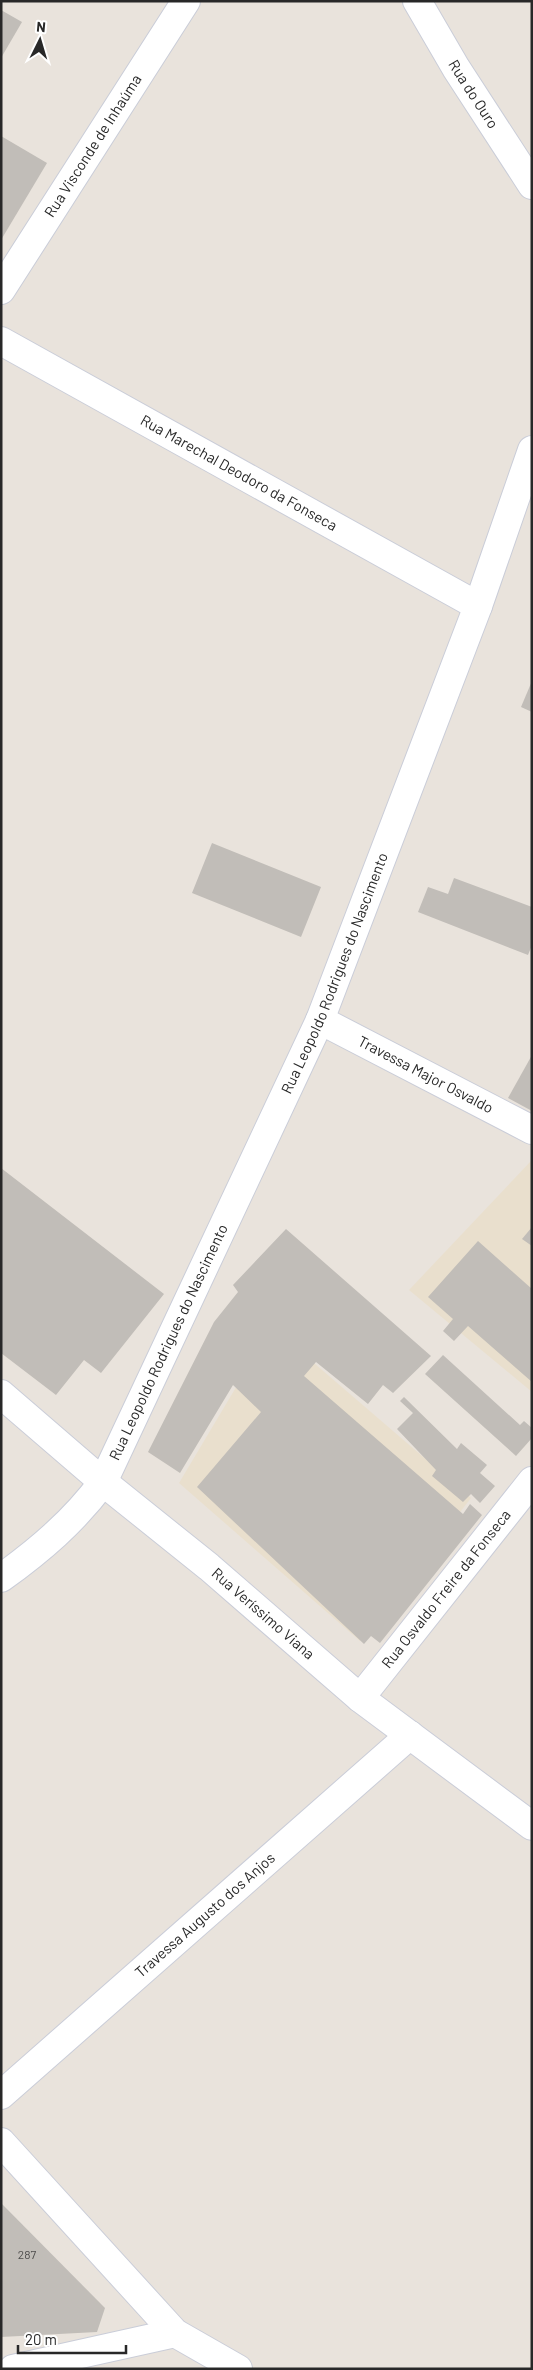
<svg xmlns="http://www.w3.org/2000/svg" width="533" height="2370" viewBox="0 0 533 2370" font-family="Barlow,sans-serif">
	<rect width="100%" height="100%" fill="#e9e3dc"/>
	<g fill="#e9dfcd">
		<polygon points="531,1161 532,1162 532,1392 409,1290"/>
		<polygon points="272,1327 471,1498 360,1641 179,1483"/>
	</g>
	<g fill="#c1bdb8">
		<polygon points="1,10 22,22 1,58"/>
		<polygon points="1,136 47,163 1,240"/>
		<polygon points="532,681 532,712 521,707"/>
		<polygon points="212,843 321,887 301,937 192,893"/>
		<polygon points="454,878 532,907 532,945 528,955 418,912 428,887 448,894"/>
		<polygon points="532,1055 532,1111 508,1098"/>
		<polygon points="1,1168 164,1294 101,1373 84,1360 56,1395 1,1353"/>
		<polygon points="532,1227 532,1246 522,1239"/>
		<polygon points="286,1229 431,1356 393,1393 383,1385 368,1404 316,1362 304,1376 463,1514 470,1504 482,1515 380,1643 371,1636 364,1644 197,1487 261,1412 233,1385 180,1473 148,1452 214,1322 238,1292 233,1285"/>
		<polygon points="478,1241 532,1289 532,1382 468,1326 454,1341 443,1331 453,1319 428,1297"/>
		<polygon points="443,1355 520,1425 524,1421 532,1428 532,1438 516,1456 425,1374"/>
		<polygon points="404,1397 457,1449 461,1443 487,1465 480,1473 495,1486 480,1503 471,1494 463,1502 432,1476 436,1470 397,1429 413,1413 400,1401"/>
		<polygon points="1,2203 105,2308 97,2332 1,2337"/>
	</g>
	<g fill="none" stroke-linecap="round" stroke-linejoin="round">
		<defs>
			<g id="street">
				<path id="s1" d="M 417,1 L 456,68 L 532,185"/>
				<path id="s2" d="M 1,290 L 186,1"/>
				<path id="s3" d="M 1,341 L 478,606"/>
				<path id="s4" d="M 320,1020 L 532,1130"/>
				<path id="s5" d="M 1,1394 L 103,1482 L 209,1567 L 360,1698 L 532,1826"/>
				<path id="s6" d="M 1,1578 C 40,1550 74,1521 103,1482 L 320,1020 L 478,606 L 532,450"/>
				<path id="s7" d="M 360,1698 L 532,1481"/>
				<path id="s8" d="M 1,2095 L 410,1735"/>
				<polyline points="13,2369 175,2333"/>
			</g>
			<polyline id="secondary" points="1,2142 175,2333 238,2369"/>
		</defs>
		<use href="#street" stroke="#cacdd8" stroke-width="30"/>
		<use href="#secondary" stroke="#cacdd8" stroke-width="30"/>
		<use href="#street" stroke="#fff" stroke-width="28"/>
		<use href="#secondary" stroke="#fff" stroke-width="28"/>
	</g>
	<g text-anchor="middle" stroke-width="4" stroke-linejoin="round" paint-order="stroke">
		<g font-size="12" fill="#4e4d4c">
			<text x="27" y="2259">287</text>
		</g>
		<g font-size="15" fill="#282828" stroke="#fff">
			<text dy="5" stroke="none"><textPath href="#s1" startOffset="109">Rua do Ouro</textPath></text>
			<text dy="5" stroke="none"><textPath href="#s2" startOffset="171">Rua Visconde de Inhaúma</textPath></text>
			<text dy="5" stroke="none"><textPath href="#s3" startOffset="272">Rua Marechal Deodoro da Fonseca</textPath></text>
			<text dy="5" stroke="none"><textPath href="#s6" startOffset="700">Rua Leopoldo Rodrigues do Nascimento</textPath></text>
			<text dy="5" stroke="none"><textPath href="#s4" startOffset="119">Travessa Major Osvaldo</textPath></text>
			<text dy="5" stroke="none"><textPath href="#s6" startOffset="295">Rua Leopoldo Rodrigues do Nascimento</textPath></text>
			<text dy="5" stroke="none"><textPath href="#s7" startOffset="139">Rua Osvaldo Freire da Fonseca</textPath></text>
			<text dy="5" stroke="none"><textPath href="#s5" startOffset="342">Rua Veríssimo Viana</textPath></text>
			<text dy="5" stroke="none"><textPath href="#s8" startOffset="272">Travessa Augusto dos Anjos</textPath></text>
		</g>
	</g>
	<rect width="533" height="2370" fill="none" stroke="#282828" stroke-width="5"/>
	<g transform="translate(40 40) rotate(5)" stroke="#ffffff" stroke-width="4" paint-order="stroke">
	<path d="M0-4L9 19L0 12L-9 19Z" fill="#282828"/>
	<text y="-8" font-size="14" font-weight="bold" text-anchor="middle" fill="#282828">N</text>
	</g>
	<path d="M18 2345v8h108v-8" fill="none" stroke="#282828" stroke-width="2.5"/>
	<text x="25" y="2345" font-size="15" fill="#282828" stroke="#ffffff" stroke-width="4" paint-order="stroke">20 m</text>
</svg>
